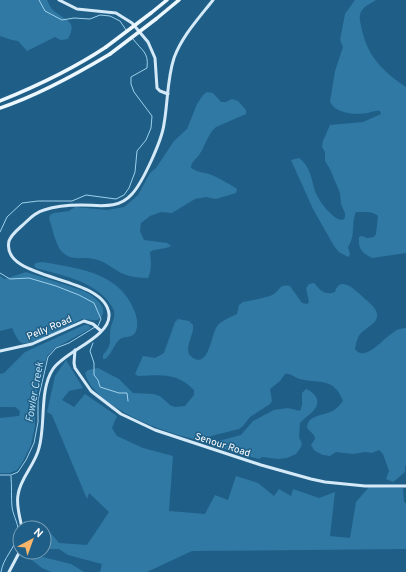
<svg xmlns="http://www.w3.org/2000/svg" width="406" height="572" viewBox="0 0 406 572" font-family="Overpass,sans-serif">
	<rect width="100%" height="100%" fill="#1f5f87"/>
	<g fill="#3079a4">
		<path d="M 0,0 L 47,0 C 49,4 51,9 54,11 C 66,21 78,21 68,39 L 61,40 L 55,37 L 27,51 L 18,41 L 12,40 L 0,36 Z"/>
		<path d="M 355,0 L 376,0 C 372,3 366,5 363,9 C 358,14 360,20 361,26 C 367,56 382,71 406,87 L 406,253 L 372,258 C 362,253 358,249 359,237 L 362,236 L 367,238 L 374,237 L 376,234 L 378,216 C 374,211 363,212 356,212 C 351,222 356,236 348,247 L 350,255 L 348,257 L 339,252 L 334,246 L 313,209 L 291,160 L 299,158 C 311,167 311,179 315,191 C 318,200 333,220 342,220 L 345,218 L 345,213 L 341,204 L 340,193 L 330,169 L 325,161 L 325,152 L 322,147 L 323,141 L 330,125 L 363,122 L 381,114 L 380,111 C 376,110 372,112 368,113 C 356,115 336,114 330,102 L 335,71 L 343,47 L 340,40 L 345,14 Z"/>
		<path d="M 207,92 L 213,93 L 221,102 L 226,102 L 232,99 L 238,101 L 246,110 L 246,114 L 216,127 C 207,135 206,145 199,155 C 196,159 191,162 191,168 C 198,173 206,172 214,176 C 222,180 230,184 237,189 L 236,193 L 216,199 L 206,197 L 195,199 L 172,213 L 161,212 L 150,216 L 141,223 L 140,231 L 144,240 L 167,243 L 171,246 C 164,250 156,248 150,252 C 151,261 152,270 148,278 C 139,278 130,277 121,273 C 112,268 105,261 94,259 C 83,256 73,262 62,252 C 56,246 52,227 49,218 L 50,215 L 54,213 L 69,211 L 75,207 L 107,210 L 124,207 L 129,203 L 138,195 L 150,173 L 156,168 L 174,141 L 187,129 L 197,104 L 203,95 Z"/>
		<path d="M 42,262 C 77,268 119,272 134,310 C 137,316 139,327 135,333 C 131,339 123,335 119,340 C 113,346 112,354 105,359 L 103,359 L 103,355 C 114,343 108,339 111,326 C 113,321 115,317 114,311 C 113,307 110,304 108,301 C 91,280 60,275 36,268 L 34,265 L 36,263 Z"/>
		<path d="M 26,272 L 84,291 C 91,295 108,305 102,316 C 98,324 89,318 82,319 C 79,320 76,322 74,323 C 63,329 33,345 22,343 C 18,342 14,332 12,328 L 0,331 L 0,276 L 5,279 Z"/>
		<path d="M 314,283 C 320,290 325,296 335,292 C 340,274 356,291 363,297 C 368,302 376,307 377,314 C 379,323 365,328 360,334 C 357,338 356,344 355,349 C 365,364 386,335 397,330 C 399,329 403,328 406,328 L 406,465 L 405,466 L 405,472 L 393,482 L 386,479 L 389,471 L 383,454 L 379,450 L 372,453 L 365,452 L 353,454 L 336,452 L 330,456 L 323,455 L 317,452 L 314,450 L 311,445 L 315,439 L 314,435 L 307,428 C 308,415 321,416 330,412 C 336,410 339,406 343,401 C 334,377 320,384 300,379 C 294,378 292,373 285,374 L 280,381 L 270,389 L 272,401 L 270,404 L 250,417 L 243,426 L 239,429 L 211,436 L 203,440 L 199,440 C 167,434 93,407 85,373 L 88,370 L 98,368 L 119,379 L 133,393 L 153,394 L 160,396 L 170,405 L 175,407 L 185,406 L 194,395 L 194,390 C 177,372 160,375 138,376 L 135,374 L 143,356 L 155,358 L 164,353 L 175,322 L 178,319 L 189,321 L 193,325 C 194,334 188,341 188,350 C 188,353 190,356 193,358 C 210,368 211,332 218,325 C 223,320 231,317 237,314 L 239,305 L 243,302 C 249,301 271,297 274,294 C 281,289 279,284 290,286 L 302,303 L 307,304 L 309,302 L 306,288 L 309,284 Z"/>
		<polygon points="84,325 88,325 91,328 55,348 47,356 35,399 35,426 31,445 22,463 17,470 10,473 0,473 0,418 19,416 20,411 15,407 0,407 0,374 4,373 25,352"/>
		<polygon points="66,360 83,388 69,391 62,400 74,407 85,394 117,416 112,428 117,436 143,448 173,456 169,511 205,514 215,495 228,500 236,476 258,483 274,496 279,489 291,496 293,489 319,498 335,492 330,536 350,538 356,502 369,487 403,488 404,502 406,503 406,549 192,551 147,572 100,572 102,564 68,555 59,549 44,549 44,528 25,528 24,521 44,525 59,543 87,545 109,512 89,493 87,499 52,415 47,412 55,376"/>
		<path d="M 306,389 C 311,391 313,393 316,397 C 322,409 306,415 300,423 L 299,437 L 302,444 L 301,447 L 296,454 L 287,458 L 278,459 L 262,457 L 259,459 L 221,448 L 214,445 L 215,442 L 241,435 L 253,421 L 274,410 L 288,408 L 300,411 L 302,405 L 302,393 Z"/>
		<polygon points="31,554 71,564 84,572 51,572 42,568 27,556"/>
	</g>
	<g fill="none" stroke-linecap="round" stroke-linejoin="round">
		<g stroke="#9dd0ec" stroke-width="1">
			<polyline points="39,0 45,11 62,20 74,18 90,19 100,15 110,16 120,21 126,30"/>
			<path d="M 0,232 L 7,217 L 22,203 L 38,201 L 72,201 L 86,195 L 116,199 L 124,195 L 129,188 L 135,172 L 137,151 L 146,140 L 151,128 L 152,116 L 134,92 L 131,84 L 131,77 L 147,68 C 149,52 142,51 133,39"/>
			<polyline points="0,273 10,279 29,278 56,286 79,295 94,303 101,319 98,326"/>
			<polyline points="93,343 90,351 94,363 94,375 98,380 100,387 119,393 127,393 128,401"/>
			<polyline points="0,475 11,475 18,472 26,460 34,443 38,422 38,400 48,357 56,348 69,343 95,327"/>
			<path d="M 1,572 C 3,558 15,548 18,535 C 20,526 13,516 12,507 C 11,497 12,486 11,476"/>
		</g>
		<g stroke="#d5eaf8" stroke-width="3">
			<polyline points="59,0 77,9 116,13 132,23 148,42 155,58 157,88 160,91 168,94"/>
			<polyline points="75,350 74,363 75,368 91,391 121,414 155,430 261,465 311,479 325,482 365,486 406,486"/>
			<polyline points="0,351 32,344 84,321 93,324 101,331"/>
			<path d="M 22,528 C 20,517 16,506 18,495 C 20,478 35,465 39,448 C 46,424 39,390 53,369 C 65,351 111,337 109,314 C 105,274 0,282 9,241 C 12,233 20,228 26,222 C 31,217 37,212 44,210 C 56,206 68,205 81,205 C 99,205 118,210 132,194 C 143,182 162,140 164,124 C 168,102 167,79 174,58 C 182,36 199,18 213,0"/>
			<polyline points="9,572 20,551"/>
		</g>
		<g stroke="#edf7fe" stroke-width="3.5">
			<polyline points="151,13 167,0"/>
			<polyline points="156,19 179,0"/>
			<path d="M 0,101 C 37,86 73,69 106,47"/>
			<path d="M 0,108 C 39,95 75,75 110,54"/>
		</g>
		<g stroke="#edf7fe" stroke-width="3.5">
			<polyline points="106,47 151,13"/>
			<polyline points="110,54 156,19"/>
		</g>
	</g>
	<g text-anchor="middle" stroke-width="3" stroke-linejoin="round" paint-order="stroke">
		<g font-size="10" fill="#fff" stroke="#1f5f87">
			<text transform="translate(49 327) rotate(-23)" y="4">Pelly Road</text>
			<text transform="translate(223 444) rotate(18)" y="4">Senour Road</text>
		</g>
		<g font-size="11" font-style="italic" fill="#b5dcf2" stroke="#1f5f87">
			<text transform="translate(34 392) rotate(-80)" y="4">Fowler Creek</text>
		</g>
	</g>
	<g transform="translate(32 540) rotate(41)"><circle r="19" fill="#1f5f87" stroke="#799fb7"/>
	<path d="M0-3L7 15L0 10L-7 15Z" fill="#f8b569"/>
	<text y="-6" font-size="11" font-weight="bold" text-anchor="middle" fill="#ffffff">N</text>
	</g>
</svg>
